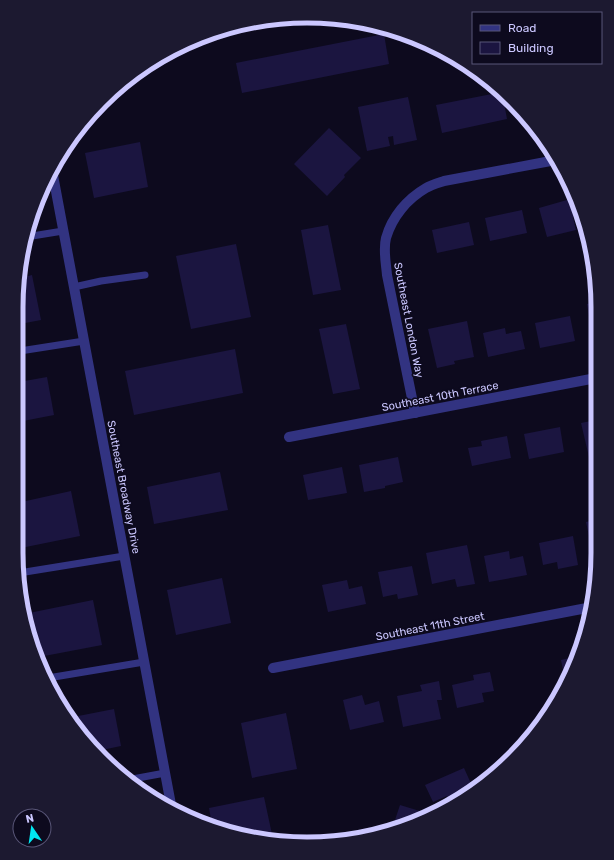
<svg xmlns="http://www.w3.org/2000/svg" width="614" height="860" viewBox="0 0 614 860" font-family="Rubik,sans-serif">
	<rect width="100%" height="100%" fill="#0d0a1e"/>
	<g fill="#1b1540">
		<polygon points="270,18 294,18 294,21 272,26"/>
		<polygon points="252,23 253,29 230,34 229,28"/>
		<polygon points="384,34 389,64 242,93 236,63"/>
		<polygon points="502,92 507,119 442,133 436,105"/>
		<polygon points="408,97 417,140 394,145 393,136 388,137 390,146 367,151 358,107"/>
		<polygon points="329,128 361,158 344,175 345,177 327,196 294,164"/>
		<polygon points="140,142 148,187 94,198 85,153"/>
		<polygon points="574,198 579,215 573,217 576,230 547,237 539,208"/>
		<polygon points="522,210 527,233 490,241 485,218"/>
		<polygon points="469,222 474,245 437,253 432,230"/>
		<polygon points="328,225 341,290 313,295 301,230"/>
		<polygon points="236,244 251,317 191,329 176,256"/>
		<polygon points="32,275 41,320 20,324 21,278"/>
		<polygon points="596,302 596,326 591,327 587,304"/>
		<polygon points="570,316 575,341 540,348 535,323"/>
		<polygon points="467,321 474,357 454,361 455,364 437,368 428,329"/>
		<polygon points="346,324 360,389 333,394 319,329"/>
		<polygon points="505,328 506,334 521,331 525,349 488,357 483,333"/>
		<polygon points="235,349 243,393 134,415 125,371"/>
		<polygon points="47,377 54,415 18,422 19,382"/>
		<polygon points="596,420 597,455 589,457 581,423"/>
		<polygon points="560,427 564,452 529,459 524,434"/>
		<polygon points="507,436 511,458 472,466 468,448 482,446 481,441"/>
		<polygon points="398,457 403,482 385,486 385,488 364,492 359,465"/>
		<polygon points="342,467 347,493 308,500 303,475"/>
		<polygon points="220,472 228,510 154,524 147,487"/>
		<polygon points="71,491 80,536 16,549 17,503"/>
		<polygon points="597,519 597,549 592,550 586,522"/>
		<polygon points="573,536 578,565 558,569 557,562 543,565 539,543"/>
		<polygon points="467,545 475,584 457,587 455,579 432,584 426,553"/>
		<polygon points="509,551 510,559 523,556 527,575 489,582 484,556"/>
		<polygon points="412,566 418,595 398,599 397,594 383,597 378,572"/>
		<polygon points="222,578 231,623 176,635 167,590"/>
		<polygon points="347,580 349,589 362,586 366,604 328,612 322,585"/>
		<polygon points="93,600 102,645 39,657 26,629 24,614"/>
		<polygon points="578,656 568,682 566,685 561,660"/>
		<polygon points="490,672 494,691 482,693 484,702 457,708 452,685 474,680 473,675"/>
		<polygon points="439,681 442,700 437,700 441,719 403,727 397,696 422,691 420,685"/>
		<polygon points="362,695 365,705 379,701 384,722 350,730 343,700"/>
		<polygon points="114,709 121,746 97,751 68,718"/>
		<polygon points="286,713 297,769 252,778 241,723"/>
		<polygon points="464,768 473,788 450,802 447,796 433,802 425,785"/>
		<polygon points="494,770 501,770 494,775"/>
		<polygon points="264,797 273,839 250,838 212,825 209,808"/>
		<polygon points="400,805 423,812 421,820 392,829"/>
	</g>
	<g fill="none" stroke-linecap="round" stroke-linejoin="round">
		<g stroke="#323381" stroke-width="7">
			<polyline points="26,237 63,231"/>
			<polyline points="74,287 101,281 145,275"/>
			<polyline points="20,351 84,341"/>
			<polyline points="19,573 124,556"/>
			<polyline points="48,678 144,662"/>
			<polyline points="127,780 165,773"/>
		</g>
		<g stroke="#323381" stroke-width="10">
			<polyline points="52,170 172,810"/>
			<path d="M 415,413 L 387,275 C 386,263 383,250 386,238 C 392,217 407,199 426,188 C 431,185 438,183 444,181 L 556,160"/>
			<polyline points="289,437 596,378"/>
			<polyline points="273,668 592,607"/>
		</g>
	</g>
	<g text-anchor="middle" stroke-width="3.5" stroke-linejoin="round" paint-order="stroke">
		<g font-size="11" fill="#cbc7ff" stroke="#0d0a1e">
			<text transform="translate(409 320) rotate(79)" y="4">Southeast London Way</text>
			<text transform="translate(440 396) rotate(-11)" y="4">Southeast 10th Terrace</text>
			<text transform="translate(124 487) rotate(79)" y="4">Southeast Broadway Drive</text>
			<text transform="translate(430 626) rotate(-11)" y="4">Southeast 11th Street</text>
		</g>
	</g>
	<path d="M0 0H614V860H0ZM307 23H307A284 284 0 0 1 591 307V553A284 284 0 0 1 307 837H307A284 284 0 0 1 23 553V307A284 284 0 0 1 307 23Z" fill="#1c1930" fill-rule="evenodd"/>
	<path fill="none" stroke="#cbc7ff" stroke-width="5" d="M307 23H307A284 284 0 0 1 591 307V553A284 284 0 0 1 307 837H307A284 284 0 0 1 23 553V307A284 284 0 0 1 307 23Z"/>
	<rect x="472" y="12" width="130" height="52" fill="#0d0a1e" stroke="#595678"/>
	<rect x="480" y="25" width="20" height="6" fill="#323381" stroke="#595678"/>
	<text x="508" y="32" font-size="12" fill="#cbc7ff">Road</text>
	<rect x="480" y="42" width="20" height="12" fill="#1b1540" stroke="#595678"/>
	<text x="508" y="52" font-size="12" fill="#cbc7ff">Building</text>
	<g transform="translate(32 828) rotate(347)"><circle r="19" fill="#0d0a1e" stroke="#595678"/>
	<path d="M0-3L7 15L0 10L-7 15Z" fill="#00e8f2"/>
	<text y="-6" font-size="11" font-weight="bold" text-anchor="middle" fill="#cbc7ff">N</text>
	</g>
</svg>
